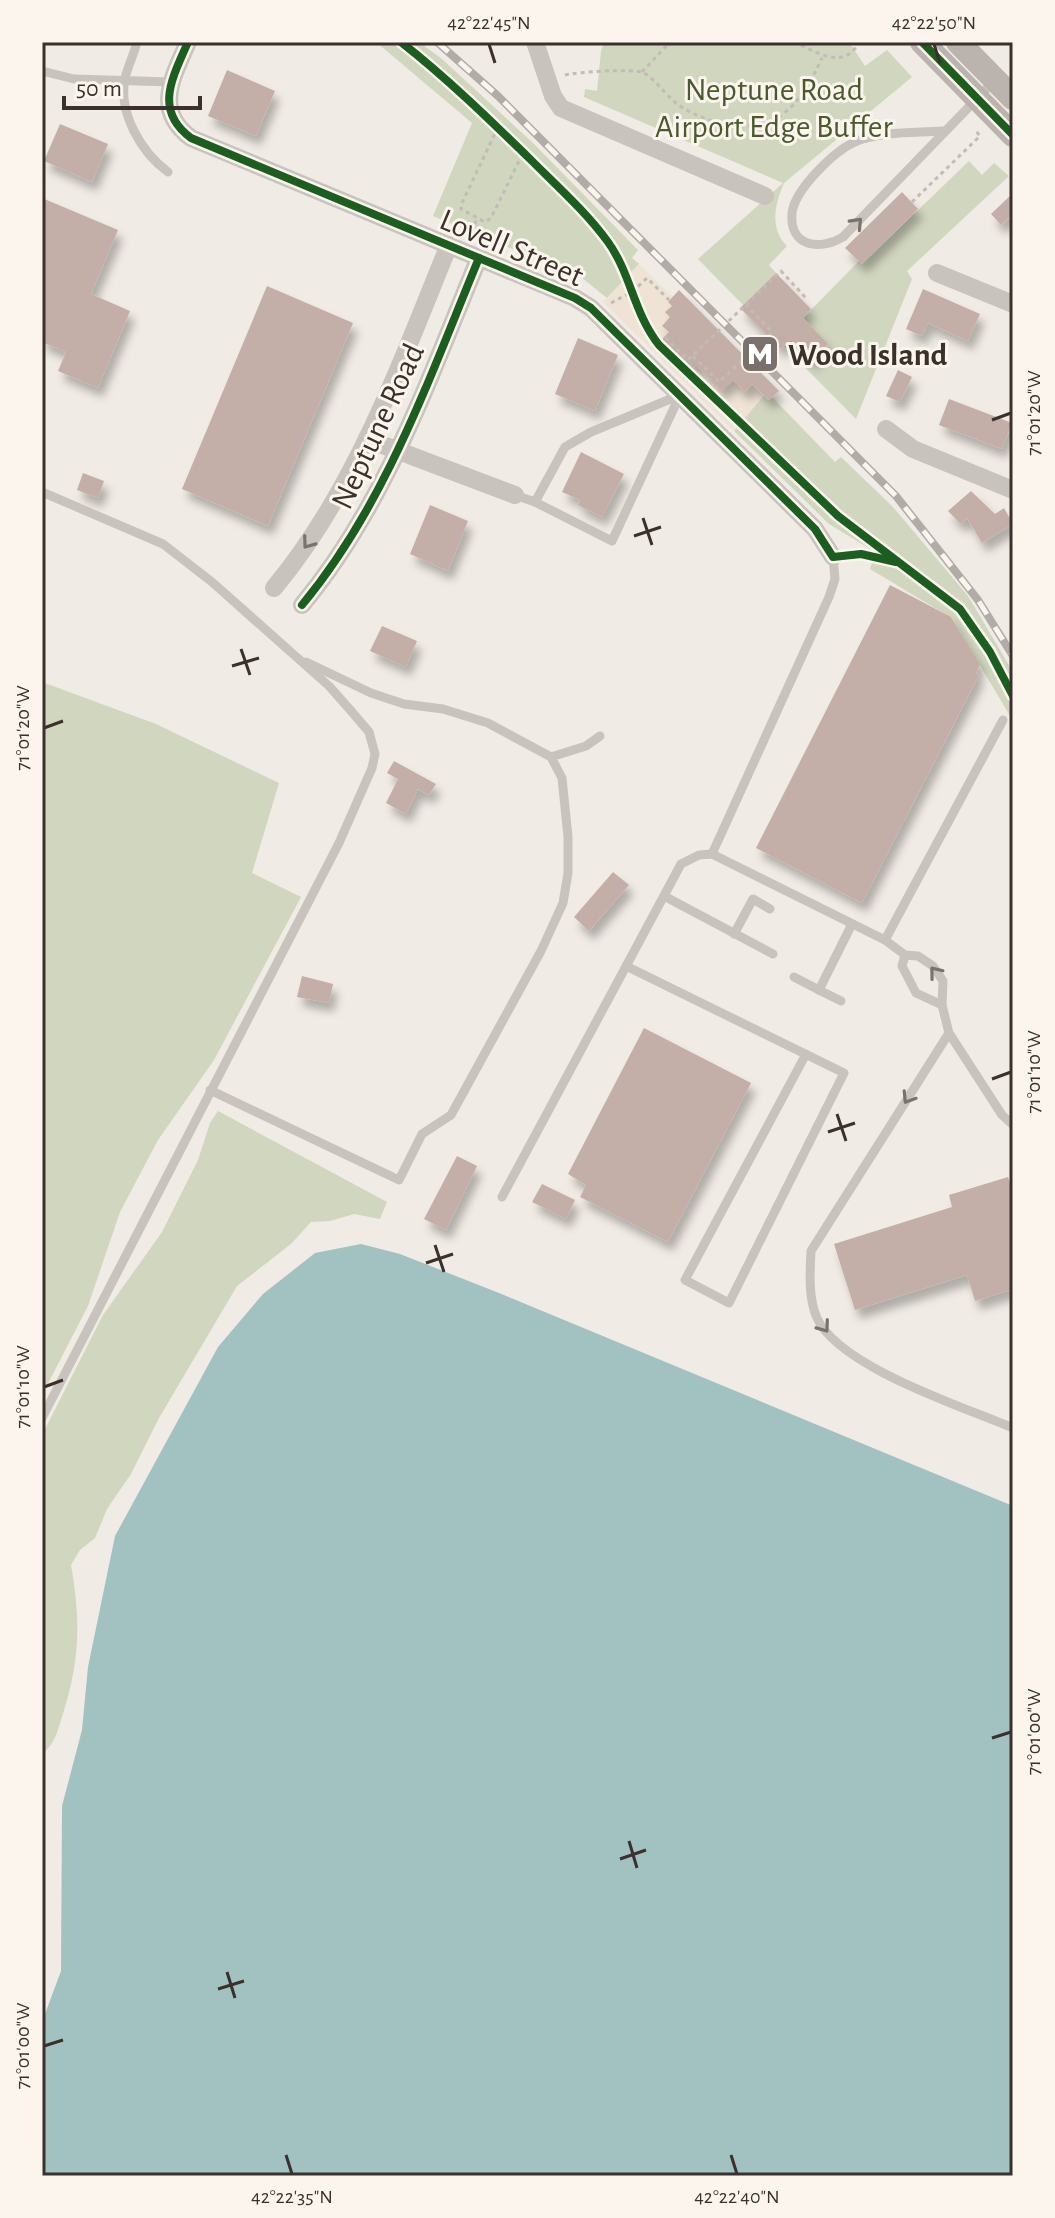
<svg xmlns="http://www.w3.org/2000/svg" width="1055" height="2218" viewBox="0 0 1055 2218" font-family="'Alegreya Sans',sans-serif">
	<defs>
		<filter id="shadow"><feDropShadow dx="5" dy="9" stdDeviation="4" flood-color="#0004"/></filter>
	</defs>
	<rect width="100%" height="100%" fill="#f0ebe5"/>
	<g fill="#d1d6bf">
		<polygon points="376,42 419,42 442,59 534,144 638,250 632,258 639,264 607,298 582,278 433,216 472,123"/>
		<path d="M 604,42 L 849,42 L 865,66 L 887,50 L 912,77 L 784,183 C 775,204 769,228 787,246 L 769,265 L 776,273 L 743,305 L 698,259 L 783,183 L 584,97 L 585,89 L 597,91 L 601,51 Z"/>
		<polygon points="969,161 982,175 994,163 1009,176 907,271 912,279 856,419 784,346 790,340 811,361 828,345 803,318 859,261 862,264"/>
		<polygon points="764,395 768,400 772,397 835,462 841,457 893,507 968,596 1013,672 1013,721 952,618 870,569 875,552 829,524 734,431"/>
		<polygon points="42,682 156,724 279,783 252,873 301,897 214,1060 158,1140 120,1212 88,1306 42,1395"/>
		<path d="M 218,1111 L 387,1202 L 380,1219 L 354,1214 L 330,1221 L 311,1222 L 291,1244 L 237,1286 L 159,1418 L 131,1474 L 107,1509 L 95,1538 L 80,1550 L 71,1565 C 81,1622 80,1661 62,1717 C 57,1732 55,1744 42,1754 L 42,1435 L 103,1315 L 162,1232 L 198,1160 L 210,1123 Z"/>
	</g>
	<polygon fill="#eee3d5" points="639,264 673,297 668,302 672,306 666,312 670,317 662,326 669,332 663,339 692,369 696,365 733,380 744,391 752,384 764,395 734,431 603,302"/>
	<polygon fill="#a1c2c1" points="361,1244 400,1254 499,1293 1013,1506 1013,2176 42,2176 42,2022 61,1971 62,1806 82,1730 88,1667 115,1536 218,1347 263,1294 315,1253"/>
	<g fill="#c3afa7" filter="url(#shadow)">
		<polygon points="227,70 275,91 256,136 208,116"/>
		<polygon points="60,124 108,144 92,182 44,161"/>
		<polygon points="902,192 918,209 862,264 845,248"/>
		<polygon points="1013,193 1013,214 1001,225 991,214"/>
		<polygon points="42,198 118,230 91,294 130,311 98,388 58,371 66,352 42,342"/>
		<polygon points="776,273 811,309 803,318 828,344 812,361 791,340 781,349 740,308"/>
		<polygon points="267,286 353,323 268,526 182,489"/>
		<polygon points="923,289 980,314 968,341 928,323 922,336 906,329"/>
		<polygon points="679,290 779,391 769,400 752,384 745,392 733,380 722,391 696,365 692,369 662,339 669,332 662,326 670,317 665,312 672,306 668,302"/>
		<polygon points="578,338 618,355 595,411 555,394"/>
		<polygon points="898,370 912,377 900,402 886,396"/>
		<polygon points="949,399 1012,423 1002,449 939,425"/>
		<polygon points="581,452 624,474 602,517 578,505 580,500 562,492"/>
		<polygon points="83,473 104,481 98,498 77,490"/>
		<polygon points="971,491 995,514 1004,508 1013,524 982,543 967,518 961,524 948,511"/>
		<polygon points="430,505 468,521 448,571 410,554"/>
		<polygon points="890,585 951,617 980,664 976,673 979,675 862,903 756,848"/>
		<polygon points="382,626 417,641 406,667 370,651"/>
		<polygon points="394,761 436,784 429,795 418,789 406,814 386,803 398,779 387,773"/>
		<polygon points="613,872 629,885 589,931 574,917"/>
		<polygon points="302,976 333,984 329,1003 297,997"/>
		<polygon points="644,1028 751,1083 668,1242 580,1197 586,1185 568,1174"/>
		<polygon points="457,1156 477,1166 446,1230 424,1219"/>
		<polygon points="1008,1177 1013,1192 1013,1289 975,1301 967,1275 855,1310 834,1244 952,1207 949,1195"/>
		<polygon points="542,1184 575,1200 566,1219 532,1202"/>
	</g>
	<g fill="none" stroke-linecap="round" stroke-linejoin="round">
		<g stroke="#c2bbb6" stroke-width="3" stroke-dasharray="4 4" stroke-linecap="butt">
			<path d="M 794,42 C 815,51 844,72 859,42"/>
			<polyline points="642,72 670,42"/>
			<path d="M 565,75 C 578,72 634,68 644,73 C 657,81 667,97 680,106 C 692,114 707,120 720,123 C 777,136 800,105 822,58"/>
			<polyline points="498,127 461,205 461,209 485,222 491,218 523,153"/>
			<polyline points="912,202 980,136 974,129"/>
			<polyline points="472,232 477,218"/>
			<polyline points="611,303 632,292 647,278 669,300"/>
			<polyline points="660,344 666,338 688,360 781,271 806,298"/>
			<polyline points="693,356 719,382 772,332 746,305"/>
		</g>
		<g stroke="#c9c3be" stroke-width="9">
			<path d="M 137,42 C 134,54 128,66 125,78 C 118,113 141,152 168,172"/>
			<polyline points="42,71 74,79 171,82"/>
			<path d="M 943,131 C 916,133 883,131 857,141 C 835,150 795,189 792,213 C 789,247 820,251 843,237 L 995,80"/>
			<polyline points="42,492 163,544 212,582 329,686 352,712 369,732 375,754 372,768 339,843 42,1418"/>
			<polyline points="515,495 535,502 612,541 680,395"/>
			<polyline points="535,502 565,447 591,432 680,395"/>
			<polyline points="551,757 586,746 600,736"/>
			<polyline points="712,854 829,597 835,579 833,557"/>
			<polyline points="664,896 773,954"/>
			<polyline points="734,934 753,899 770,909"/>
			<polyline points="885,940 1003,720"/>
			<polyline points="905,955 902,966 916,993 942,1005"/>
			<polyline points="626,966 844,1073 729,1303 685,1280 806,1054"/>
			<polyline points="794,977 819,990 852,924"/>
			<polyline points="819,990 841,1001"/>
			<path d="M 949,1033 L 811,1251 C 810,1272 808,1298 817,1318 C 839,1367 964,1407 1013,1428"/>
			<polyline points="210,1090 399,1180 422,1134 451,1115 541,951 563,903 568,873 568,837 562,778 551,757 488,723 443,709 404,704 371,693 306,662"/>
			<polyline points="502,1197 681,864 699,855 712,854 885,940 905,955 918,956 933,966 943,981 942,1005 949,1033 1002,1115 1013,1125"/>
		</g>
		<g stroke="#c9c3be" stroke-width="18">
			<path d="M 188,42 C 173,77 153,110 191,138 L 575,298 L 591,308 L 815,529 L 833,557"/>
			<polyline points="535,42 553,96 561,108 765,196"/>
			<polyline points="937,273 1013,304"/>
			<polyline points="886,429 913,449 1013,490"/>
			<polyline points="367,439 515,495"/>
			<path d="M 274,588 C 357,488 400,364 449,245"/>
			<path d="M 302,605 C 386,504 429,378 479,258"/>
		</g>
		<g stroke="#bab3ae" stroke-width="24">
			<polyline points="922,42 1013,135"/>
			<polyline points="958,42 1013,98"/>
		</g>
		<defs>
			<polyline id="rail" points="437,42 498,96 896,496 978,600 1013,656"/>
		</defs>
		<use href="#rail" stroke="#b1aca8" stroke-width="8"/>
		<use href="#rail" stroke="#fbf5ee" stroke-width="5" stroke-dasharray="15" stroke-linecap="butt"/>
		<defs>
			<g id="cycleway">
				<path d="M 188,42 C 173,77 153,110 191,138 L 575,298 L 591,308 L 815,529 L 833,557 L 861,554 L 896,562"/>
				<path d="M 401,42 C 448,79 490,120 532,161 C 558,187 586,212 608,242 C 631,274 634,314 659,345 L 838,516 L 960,609 L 990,652 L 1013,696"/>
				<polyline points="922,42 1013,135"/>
				<path d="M 302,605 C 386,504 429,378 479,258"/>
			</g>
		</defs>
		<use href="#cycleway" stroke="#fbf5ee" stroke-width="13"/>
		<use href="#cycleway" stroke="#1b5e20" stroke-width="8"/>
	</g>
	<defs><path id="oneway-chevron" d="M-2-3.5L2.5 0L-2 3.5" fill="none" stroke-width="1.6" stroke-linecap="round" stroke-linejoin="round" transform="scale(2)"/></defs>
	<g stroke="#7b726d">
		<use href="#oneway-chevron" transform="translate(857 223) rotate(-47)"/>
		<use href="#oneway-chevron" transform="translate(308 543) rotate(126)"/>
		<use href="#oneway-chevron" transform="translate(935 972) rotate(-129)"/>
		<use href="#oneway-chevron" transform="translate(908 1098) rotate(122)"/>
		<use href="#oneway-chevron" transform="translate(824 1327) rotate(54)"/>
	</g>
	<path fill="none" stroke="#3b302b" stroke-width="3" d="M 489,44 L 495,63M 934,44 L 940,63M 992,420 L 1011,413M 643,518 L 652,545M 634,536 L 661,527M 241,649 L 250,675M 232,666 L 259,658M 44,728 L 63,721M 992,1079 L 1011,1072M 837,1114 L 846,1141M 828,1132 L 855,1123M 435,1245 L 444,1272M 426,1263 L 453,1254M 44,1387 L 63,1380M 992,1738 L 1011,1732M 629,1841 L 637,1868M 620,1859 L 646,1850M 227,1972 L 235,1998M 218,1989 L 244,1981M 44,2046 L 63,2040M 286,2155 L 292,2174M 731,2155 L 737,2174"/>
	<defs>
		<symbol id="metro-square" viewBox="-11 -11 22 22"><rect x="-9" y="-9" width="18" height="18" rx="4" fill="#7a716c" stroke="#fbf5ee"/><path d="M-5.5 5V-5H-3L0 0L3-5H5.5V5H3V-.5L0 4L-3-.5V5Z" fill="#fff"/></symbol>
	</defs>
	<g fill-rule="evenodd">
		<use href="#metro-square" x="738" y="332" width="44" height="44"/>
	</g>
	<g text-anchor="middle" stroke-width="6" stroke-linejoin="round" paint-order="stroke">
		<g font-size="32" fill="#4a5a2e" stroke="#fbf5ee">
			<text x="774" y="100">Neptune Road<tspan x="774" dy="37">Airport Edge Buffer</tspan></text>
		</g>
		<g font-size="32" fill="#3b302b" stroke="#fbf5ee">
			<text transform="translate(512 247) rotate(23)" y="11">Lovell Street</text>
			<text transform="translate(377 426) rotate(-65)" y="11">Neptune Road</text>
		</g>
		<g font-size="32" font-weight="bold" fill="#3b302b" stroke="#fbf5ee" text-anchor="start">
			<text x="788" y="365">Wood Island</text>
		</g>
	</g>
	<rect width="1055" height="2218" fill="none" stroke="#fbf5ee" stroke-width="88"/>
	<path d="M64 96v12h136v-12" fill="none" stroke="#3b302b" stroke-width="4"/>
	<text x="76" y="96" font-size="24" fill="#3b302b" stroke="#fbf5ee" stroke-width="6" paint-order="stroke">50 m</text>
	<rect x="44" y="44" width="967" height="2130" fill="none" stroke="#3b302b" stroke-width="3"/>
	<g font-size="20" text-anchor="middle" fill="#3b302b">
		<text x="489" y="29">42°22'45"N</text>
		<text x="934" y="29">42°22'50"N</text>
		<text transform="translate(1033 413) rotate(-90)" y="7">71°01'20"W</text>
		<text transform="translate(22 728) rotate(-90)" y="7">71°01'20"W</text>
		<text transform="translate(1033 1072) rotate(-90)" y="7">71°01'10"W</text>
		<text transform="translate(22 1387) rotate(-90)" y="7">71°01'10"W</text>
		<text transform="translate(1033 1732) rotate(-90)" y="7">71°01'00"W</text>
		<text transform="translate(22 2046) rotate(-90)" y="7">71°01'00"W</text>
		<text x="292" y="2203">42°22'35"N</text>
		<text x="737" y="2203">42°22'40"N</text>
	</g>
</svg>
